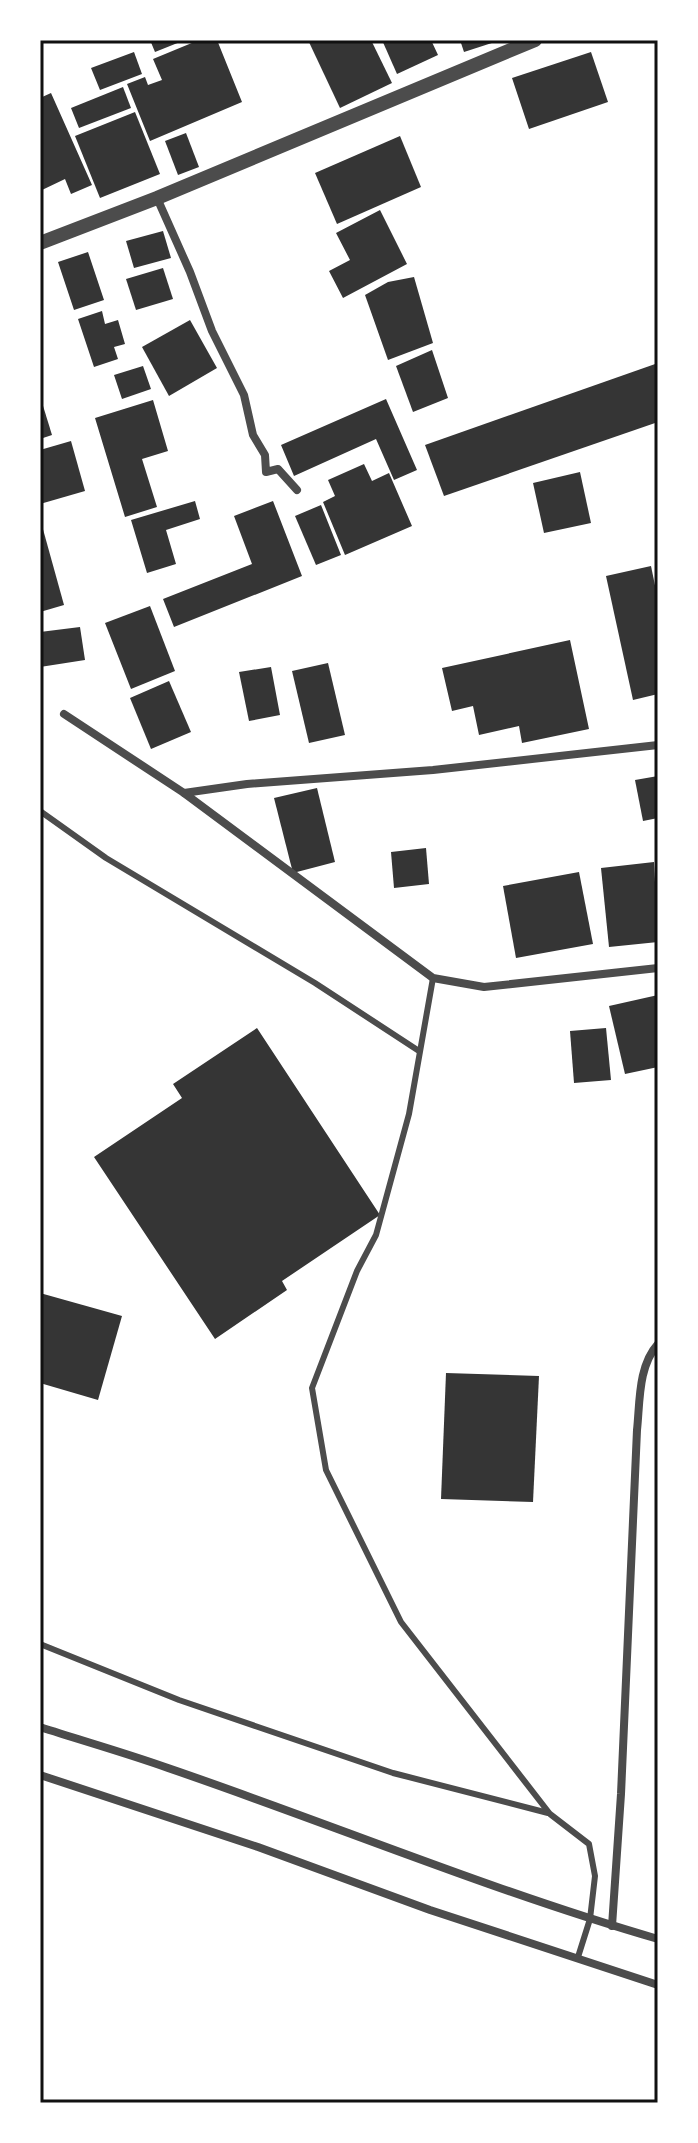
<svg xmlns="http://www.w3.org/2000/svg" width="698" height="2143" viewBox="0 0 698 2143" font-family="'Golos Text',sans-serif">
	<rect width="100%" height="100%" fill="#fff"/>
	<g fill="#353535">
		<polygon points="150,40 185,40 155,52"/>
		<polygon points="199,40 217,40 242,102 150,141 127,84 145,77 148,85 162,80 153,59"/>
		<polygon points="308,40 371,40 392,83 340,108"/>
		<polygon points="382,40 431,40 438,55 397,74"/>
		<polygon points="460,40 498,40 498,41 464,52"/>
		<polygon points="134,52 142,74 100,90 91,68"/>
		<polygon points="591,52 608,102 529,129 512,78"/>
		<polygon points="123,87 131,108 79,128 71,108"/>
		<polygon points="51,93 92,185 71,194 65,179 42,190 40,185 40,98"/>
		<polygon points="135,112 160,174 100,198 75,136"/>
		<polygon points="186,133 199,167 178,175 165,141"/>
		<polygon points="400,136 421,187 337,224 315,173"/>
		<polygon points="380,210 407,264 343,298 329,271 350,260 336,233"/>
		<polygon points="163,231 171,258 134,268 126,241"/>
		<polygon points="88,252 104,300 74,310 58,262"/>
		<polygon points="163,268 173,299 136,310 126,279"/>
		<polygon points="414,277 433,343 388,360 365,295 388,282"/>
		<polygon points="102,311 105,324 118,320 125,344 114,347 118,359 94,367 78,319"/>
		<polygon points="190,320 217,368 169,396 142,347"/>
		<polygon points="432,350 448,398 413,412 396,366"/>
		<polygon points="658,363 658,422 444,496 425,445"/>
		<polygon points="143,366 151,389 122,399 114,375"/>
		<polygon points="40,396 52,435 40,439"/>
		<polygon points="386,399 417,470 394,480 376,439 294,476 281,445"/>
		<polygon points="153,400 168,451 142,459 157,507 125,517 95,418"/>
		<polygon points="71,441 85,491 40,504 40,450"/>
		<polygon points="364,464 372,481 389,473 412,526 345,555 323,502 335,496 328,480"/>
		<polygon points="580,472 591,523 544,533 533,483"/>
		<polygon points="195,501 200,519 166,530 176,564 147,573 131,520"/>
		<polygon points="273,501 302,576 174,627 163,599 252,564 234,516"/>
		<polygon points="321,505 341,555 316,565 295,516"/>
		<polygon points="41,522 64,605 40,612 40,523"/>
		<polygon points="651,566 658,600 658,694 633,700 606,576"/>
		<polygon points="150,606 175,671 131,689 105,623"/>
		<polygon points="80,627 85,660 40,667 40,632"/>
		<polygon points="570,640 589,729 522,743 519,726 479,735 473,706 452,711 442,668"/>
		<polygon points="328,663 345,735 309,743 292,671"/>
		<polygon points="271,667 280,715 249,721 239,672"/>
		<polygon points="169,681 191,732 151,749 130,698"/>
		<polygon points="658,776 658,818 643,821 635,780"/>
		<polygon points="317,788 335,862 293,873 274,798"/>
		<polygon points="426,848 429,884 394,888 391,852"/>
		<polygon points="654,862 658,942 609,947 601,868"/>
		<polygon points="579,872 593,944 516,958 503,886"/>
		<polygon points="658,995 658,1067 625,1074 609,1006"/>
		<polygon points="257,1028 380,1215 282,1281 287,1290 215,1339 94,1157 182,1098 173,1084"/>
		<polygon points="606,1028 611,1080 574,1083 570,1031"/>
		<polygon points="40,1293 122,1316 98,1400 40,1383"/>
		<polygon points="446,1373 539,1376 533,1502 441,1499"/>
	</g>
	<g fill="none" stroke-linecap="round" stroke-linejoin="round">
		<g stroke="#4c4c4c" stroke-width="6">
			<polyline points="40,811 106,858 315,983 419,1051"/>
			<polyline points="433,978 409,1114 376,1235 357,1271 312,1388 326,1470 401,1622 550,1814 589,1844 595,1876 590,1919 578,1957"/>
			<polyline points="40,1644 179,1700 393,1773 548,1813"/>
		</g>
		<g stroke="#4c4c4c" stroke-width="8">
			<polyline points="157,198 190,272 212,331 244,395 253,435 265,455 266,472 278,469 297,490"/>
			<polyline points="64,714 184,793"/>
			<polyline points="658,745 433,770 247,784 184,793 433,978 484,987 658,968"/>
			<path d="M 40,1727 C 83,1741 126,1753 168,1768 C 332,1824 492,1891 658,1939"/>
			<polyline points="40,1775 258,1847 430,1910 658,1985"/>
			<path d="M 612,1926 L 621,1794 L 637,1430 C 640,1402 638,1366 658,1344"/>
		</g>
		<polyline stroke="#4c4c4c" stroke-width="14" points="40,243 157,198 535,40"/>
	</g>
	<rect width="698" height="2143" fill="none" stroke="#ffffff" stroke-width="84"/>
	<rect x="42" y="42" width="614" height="2059" fill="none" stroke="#111" stroke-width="3"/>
</svg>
